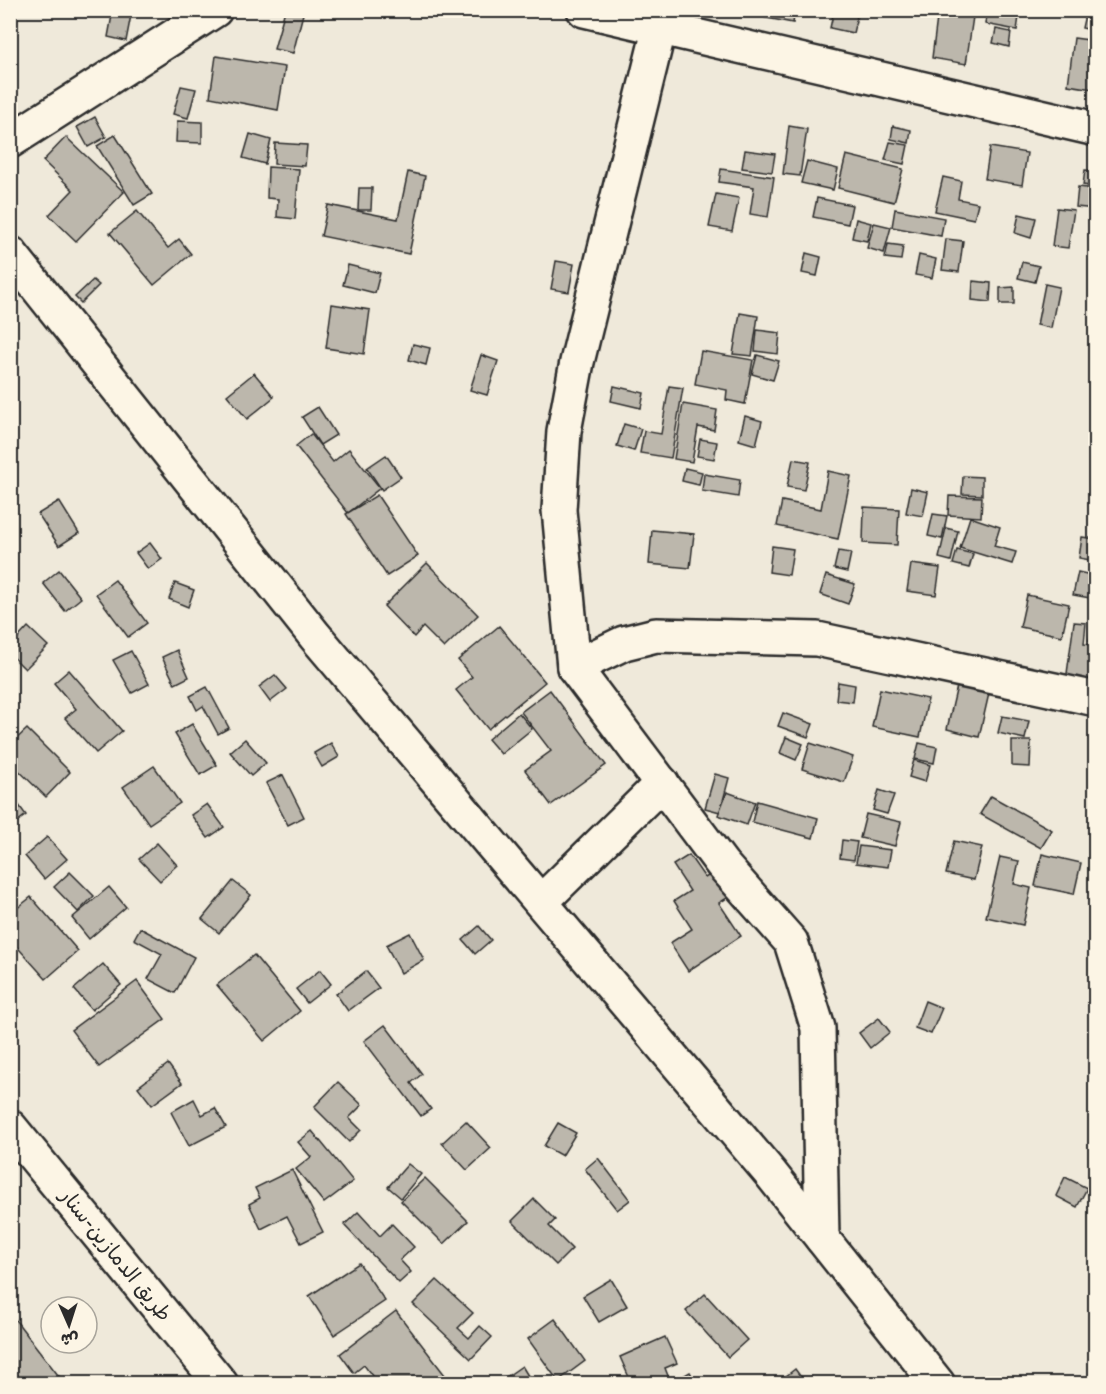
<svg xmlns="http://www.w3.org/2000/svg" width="1106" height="1394" viewBox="0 0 1106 1394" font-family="'Balsamiq Sans','Playpen Sans Arabic',sans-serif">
	<rect width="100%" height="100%" fill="#efe9da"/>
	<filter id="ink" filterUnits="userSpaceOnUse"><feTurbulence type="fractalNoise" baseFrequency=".0167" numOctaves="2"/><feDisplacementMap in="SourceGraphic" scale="12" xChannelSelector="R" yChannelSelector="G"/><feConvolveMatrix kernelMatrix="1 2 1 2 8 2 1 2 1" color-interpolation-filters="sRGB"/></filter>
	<g filter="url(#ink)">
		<g fill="#bcb7ac" stroke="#2b2b2b" stroke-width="1.5">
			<polygon points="113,10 132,10 126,41 108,37"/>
			<polygon points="285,10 304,10 293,53 274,49"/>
			<polygon points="747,10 795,10 793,23 746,14"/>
			<polygon points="834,10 857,16 853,33 830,28"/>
			<polygon points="974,10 966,64 932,58 938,10"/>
			<polygon points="987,10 1020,10 1017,30 985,24"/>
			<polygon points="1086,10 1096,10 1096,31 1082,28"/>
			<polygon points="996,29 1011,32 1009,47 993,43"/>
			<polygon points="1074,38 1096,41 1093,89 1068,85"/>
			<polygon points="216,56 285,67 278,110 210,97"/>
			<polygon points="181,86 196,89 188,118 173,114"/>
			<polygon points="95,117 106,137 88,147 77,127"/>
			<polygon points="177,121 202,122 202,143 176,142"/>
			<polygon points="789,126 807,129 800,176 783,174"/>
			<polygon points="893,126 911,130 909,143 891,139"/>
			<polygon points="250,134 271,140 265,164 243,158"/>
			<polygon points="115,135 152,194 134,205 97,146"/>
			<polygon points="66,137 124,192 76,241 49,215 73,190 43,161"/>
			<polygon points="890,142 908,145 904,164 885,160"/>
			<polygon points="275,143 307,145 305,166 274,164"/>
			<polygon points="990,147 1027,153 1022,185 985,179"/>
			<polygon points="745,150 775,154 772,172 742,168"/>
			<polygon points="846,155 903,169 894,202 838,188"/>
			<polygon points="807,161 838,169 833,190 801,183"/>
			<polygon points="268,167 299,169 295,219 277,217 278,199 267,198"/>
			<polygon points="721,169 774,177 768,217 750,214 754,187 719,182"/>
			<polygon points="1085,170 1096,171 1096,187 1083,185"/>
			<polygon points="408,172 425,176 409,254 321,236 328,205 398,219"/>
			<polygon points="943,177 961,181 958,199 978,203 974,219 935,211"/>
			<polygon points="1078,187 1096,189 1096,209 1076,207"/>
			<polygon points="359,188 372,188 371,210 358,210"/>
			<polygon points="716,194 739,198 732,231 709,227"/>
			<polygon points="817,198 852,205 848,224 813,217"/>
			<polygon points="1057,208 1074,210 1068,248 1052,246"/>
			<polygon points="895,209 944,218 941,236 892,227"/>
			<polygon points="137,211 168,248 179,239 191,254 154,285 110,233"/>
			<polygon points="1019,214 1036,218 1031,238 1015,233"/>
			<polygon points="856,219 871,223 867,241 852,238"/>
			<polygon points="874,223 891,227 884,253 867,248"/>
			<polygon points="946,239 963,241 959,272 942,270"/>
			<polygon points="888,244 903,246 901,260 885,258"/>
			<polygon points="806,253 821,257 817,276 802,273"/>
			<polygon points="919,255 936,259 932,278 915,275"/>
			<polygon points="556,261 574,264 569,292 551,289"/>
			<polygon points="1022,262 1039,266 1035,282 1018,278"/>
			<polygon points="348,265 380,273 375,293 343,285"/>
			<polygon points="93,280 99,285 81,303 75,297"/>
			<polygon points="973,281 991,283 990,302 972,300"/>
			<polygon points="1045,284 1059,287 1051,328 1037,325"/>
			<polygon points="1014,287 1014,304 1000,304 1000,288"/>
			<polygon points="332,304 370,310 364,354 326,348"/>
			<polygon points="740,313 758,316 752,356 733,354"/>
			<polygon points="757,330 780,333 778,354 755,351"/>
			<polygon points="413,344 430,348 426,365 409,360"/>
			<polygon points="701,351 753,360 745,404 726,400 727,390 695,384"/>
			<polygon points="481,355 498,361 487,395 470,390"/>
			<polygon points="757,355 779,361 773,380 752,374"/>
			<polygon points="254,373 274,397 247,419 227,395"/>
			<polygon points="614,386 644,393 641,408 611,401"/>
			<polygon points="669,386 683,388 671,458 640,453 644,431 661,434"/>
			<polygon points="683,404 717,410 714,430 698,427 692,462 674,459"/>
			<polygon points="318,407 336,435 320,445 302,417"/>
			<polygon points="745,416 762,421 756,445 739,440"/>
			<polygon points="624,424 641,429 634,451 617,446"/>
			<polygon points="311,434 333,462 349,449 380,488 348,513 296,446"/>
			<polygon points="700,439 717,442 714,459 697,456"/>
			<polygon points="386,455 401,477 382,490 367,468"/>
			<polygon points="793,459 810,462 804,490 787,487"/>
			<polygon points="685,468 702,472 699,485 682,481"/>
			<polygon points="828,471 851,476 838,539 777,526 782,501 821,509"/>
			<polygon points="704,474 740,480 738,497 702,491"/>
			<polygon points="963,476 982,477 982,495 962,494"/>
			<polygon points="911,488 928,492 923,516 906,513"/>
			<polygon points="377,495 418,556 387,576 346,514"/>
			<polygon points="949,496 982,497 981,517 948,515"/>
			<polygon points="59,501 79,533 59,546 38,514"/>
			<polygon points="864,507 899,509 897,545 863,543"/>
			<polygon points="933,514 947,516 942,539 928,536"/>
			<polygon points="970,517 1000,527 994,546 1016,552 1012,564 960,548"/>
			<polygon points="946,528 958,531 951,561 939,558"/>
			<polygon points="652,530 694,534 690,568 649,564"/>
			<polygon points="1082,537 1096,539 1096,561 1079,558"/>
			<polygon points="150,543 162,559 148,569 136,553"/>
			<polygon points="772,546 793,549 789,575 769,572"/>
			<polygon points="957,550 973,554 969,568 953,564"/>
			<polygon points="838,551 851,553 847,572 834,569"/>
			<polygon points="427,563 478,615 444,648 423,627 414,637 384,606"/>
			<polygon points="911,564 940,568 936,595 907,591"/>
			<polygon points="59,570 81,598 65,611 43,583"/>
			<polygon points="1078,572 1096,576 1096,599 1073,595"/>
			<polygon points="826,575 855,584 848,604 820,594"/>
			<polygon points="115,580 147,623 128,637 96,594"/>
			<polygon points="175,583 194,590 188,607 169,599"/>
			<polygon points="1027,595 1069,604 1062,636 1020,627"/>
			<polygon points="1095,607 1096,607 1096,642 1089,641"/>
			<polygon points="1074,622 1086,623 1084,644 1096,645 1096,687 1066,681"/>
			<polygon points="499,626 545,682 488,729 456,690 472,677 458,660"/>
			<polygon points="28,627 48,646 25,669 10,654 10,633 17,639"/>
			<polygon points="177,650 189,677 175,684 162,657"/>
			<polygon points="131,651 149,684 132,693 113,660"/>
			<polygon points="69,670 122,731 96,753 65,718 76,709 54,683"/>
			<polygon points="275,675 287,689 270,702 259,687"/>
			<polygon points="838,682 855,685 853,702 836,700"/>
			<polygon points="958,682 990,689 979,737 947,729"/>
			<polygon points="207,687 229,728 218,734 203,706 197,710 190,696"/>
			<polygon points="880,689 928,699 920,737 872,727"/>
			<polygon points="550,690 606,765 551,805 525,770 551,751 521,712"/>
			<polygon points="519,713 532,729 501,754 488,739"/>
			<polygon points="783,713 813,724 808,737 778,726"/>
			<polygon points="1002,716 1029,721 1025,739 998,733"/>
			<polygon points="192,724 217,765 200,775 175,734"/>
			<polygon points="27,729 70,772 46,797 10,762 10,745"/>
			<polygon points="786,737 803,744 796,760 780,753"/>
			<polygon points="245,739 266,763 251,776 230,752"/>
			<polygon points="1012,741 1031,741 1030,767 1012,766"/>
			<polygon points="331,743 339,757 322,767 314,753"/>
			<polygon points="810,743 853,757 844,782 802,769"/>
			<polygon points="919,743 937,747 934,763 915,759"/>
			<polygon points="914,760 930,765 925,782 909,777"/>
			<polygon points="154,766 180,803 149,824 123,787"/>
			<polygon points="715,774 729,778 720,812 705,808"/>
			<polygon points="283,775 304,817 288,825 266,783"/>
			<polygon points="879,790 894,795 887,814 873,810"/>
			<polygon points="727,792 755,802 747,825 718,815"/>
			<polygon points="10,793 26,815 10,827"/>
			<polygon points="991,796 1052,830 1041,848 980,814"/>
			<polygon points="757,801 818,818 813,838 752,822"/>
			<polygon points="207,804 224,827 208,838 191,815"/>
			<polygon points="866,814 901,822 895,846 860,838"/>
			<polygon points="47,837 67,859 44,879 25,856"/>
			<polygon points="842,840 857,842 854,860 840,858"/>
			<polygon points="954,841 982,847 974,880 946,874"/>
			<polygon points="157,843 177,865 160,881 139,859"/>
			<polygon points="859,846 891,850 888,867 856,863"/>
			<polygon points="1042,854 1081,863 1074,894 1035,886"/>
			<polygon points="689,855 705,878 716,871 732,895 719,903 741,936 688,971 670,943 692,929 674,901 690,891 673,865"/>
			<polygon points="1000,857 1019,861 1014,884 1031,888 1023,925 986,917"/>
			<polygon points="70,872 94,896 78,912 54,887"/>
			<polygon points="233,881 251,895 219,933 202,919"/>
			<polygon points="109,887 126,907 89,939 72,918"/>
			<polygon points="1095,888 1096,888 1096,910 1089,909"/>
			<polygon points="31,897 78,951 46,979 10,939 10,914"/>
			<polygon points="479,926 491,940 475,954 463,940"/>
			<polygon points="140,928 194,957 175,993 148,979 162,954 134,939"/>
			<polygon points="410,933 424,960 401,973 386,945"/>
			<polygon points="254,955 300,1011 264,1041 217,985"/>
			<polygon points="103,964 121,985 92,1010 74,989"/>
			<polygon points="320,970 331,984 307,1003 296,989"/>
			<polygon points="366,971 379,988 348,1011 336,994"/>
			<polygon points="137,981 165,1019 99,1067 71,1030"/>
			<polygon points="925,1001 942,1008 931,1034 915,1028"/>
			<polygon points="879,1018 890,1032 870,1048 859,1033"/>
			<polygon points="385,1025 422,1074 411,1083 431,1109 421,1116 364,1041"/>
			<polygon points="168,1064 182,1083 152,1105 138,1087"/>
			<polygon points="338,1082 362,1105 349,1118 361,1130 349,1142 314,1107"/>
			<polygon points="194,1099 202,1115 215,1108 226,1127 189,1146 171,1112"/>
			<polygon points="466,1121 491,1148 467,1170 442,1143"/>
			<polygon points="558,1123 576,1133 562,1156 544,1146"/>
			<polygon points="312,1131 353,1181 324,1203 296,1169 311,1157 298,1142"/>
			<polygon points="598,1158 630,1200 617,1210 585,1169"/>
			<polygon points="408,1164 421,1174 401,1198 388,1187"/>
			<polygon points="292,1170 323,1232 301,1243 287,1216 261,1229 249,1204 260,1198 255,1188"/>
			<polygon points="1065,1177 1087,1188 1077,1207 1056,1196"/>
			<polygon points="425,1178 468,1221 444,1244 401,1201"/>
			<polygon points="534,1199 555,1220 549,1226 572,1249 556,1265 512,1221"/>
			<polygon points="358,1212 380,1236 392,1224 414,1247 400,1260 411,1272 399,1283 344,1225"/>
			<polygon points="359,1263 385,1301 334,1335 309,1296"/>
			<polygon points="611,1279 627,1306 599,1322 583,1296"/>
			<polygon points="437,1280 473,1313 458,1328 469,1338 480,1326 492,1337 471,1359 413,1304"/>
			<polygon points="705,1294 747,1340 728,1357 686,1311"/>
			<polygon points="396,1311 451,1383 456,1380 459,1384 378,1384 364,1365 354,1373 340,1354"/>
			<polygon points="10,1313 65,1384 24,1384 10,1366"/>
			<polygon points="555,1319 585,1361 558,1381 528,1339"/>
			<polygon points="665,1337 677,1363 665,1368 670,1381 665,1384 632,1384 620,1357"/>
			<polygon points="522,1366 533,1384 496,1384"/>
			<polygon points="795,1369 806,1384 776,1384"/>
			<polygon points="690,1372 697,1384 671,1384 671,1383"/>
		</g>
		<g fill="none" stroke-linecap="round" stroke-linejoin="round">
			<defs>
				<g id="minor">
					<polyline points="584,10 1096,129"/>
					<polyline points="664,10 577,362 564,431 559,510 574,667 722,864 791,942 818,1028 822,1238"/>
					<polyline points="10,141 215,10"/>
					<polyline points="10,253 315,636 771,1174 938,1384"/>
					<polyline points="574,667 624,643 656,635 817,639 1096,699"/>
					<polyline points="541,902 662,783"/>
				</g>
				<polyline id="highway" points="10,1127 221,1384"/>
			</defs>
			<use href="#minor" stroke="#2b2b2b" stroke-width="38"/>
			<use href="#highway" stroke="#2b2b2b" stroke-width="38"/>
			<use href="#minor" stroke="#fcf5e5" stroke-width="33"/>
			<use href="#highway" stroke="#fcf5e5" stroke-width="33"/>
		</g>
	</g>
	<g text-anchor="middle" stroke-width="5" stroke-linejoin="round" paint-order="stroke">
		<g font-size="21" fill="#2b2b2b" stroke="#fcf5e5">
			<text transform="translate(116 1255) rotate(51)" y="7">طريق الدمازين-سنار</text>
		</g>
	</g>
	<rect width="1106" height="1394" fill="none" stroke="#fcf5e5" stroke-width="36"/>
	<rect x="18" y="18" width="1070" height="1358" fill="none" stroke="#2b2b2b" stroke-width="2" filter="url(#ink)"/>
	<g transform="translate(69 1325) rotate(177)"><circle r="28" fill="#fcf5e5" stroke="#a8a49b" stroke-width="1.5"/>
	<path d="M0-4.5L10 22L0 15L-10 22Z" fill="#2b2b2b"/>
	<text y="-9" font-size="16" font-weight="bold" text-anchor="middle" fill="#2b2b2b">ش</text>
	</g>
</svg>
